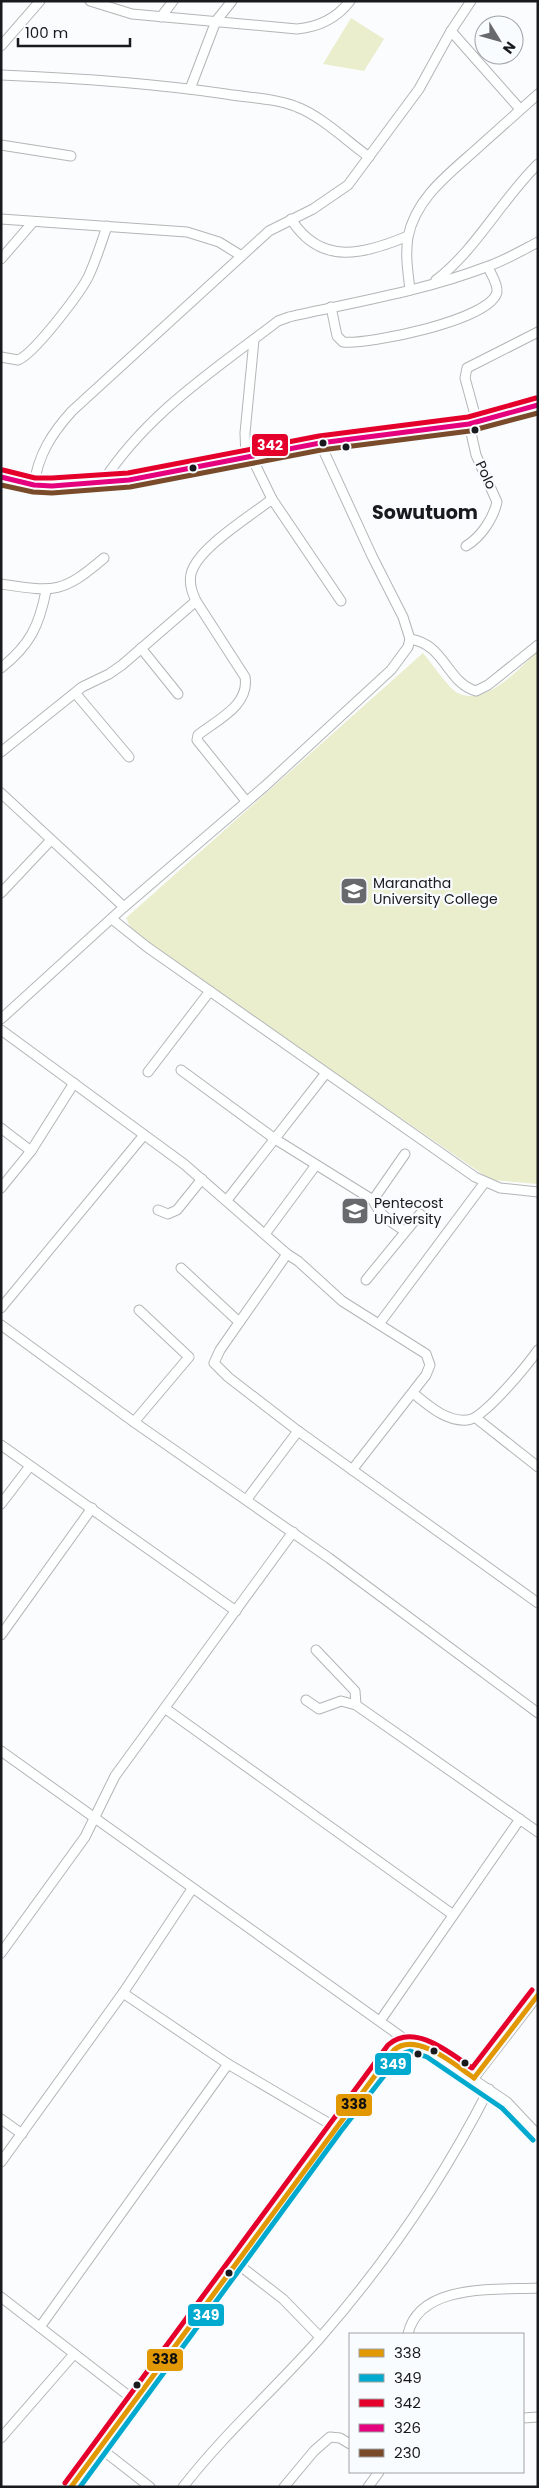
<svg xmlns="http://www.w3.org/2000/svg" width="539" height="2488" viewBox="0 0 539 2488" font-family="Poppins,sans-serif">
	<rect width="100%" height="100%" fill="#fafcfe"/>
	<g fill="#eaeecd">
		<polygon points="351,18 384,39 364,71 323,64"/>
		<path d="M 538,651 L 538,1184 L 491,1180 L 134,935 L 126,918 L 423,653 C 430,661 448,687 456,692 C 485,709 519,668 538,651 Z"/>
	</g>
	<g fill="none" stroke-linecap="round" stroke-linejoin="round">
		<defs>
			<g id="minor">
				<path d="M 90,1 L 132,14 L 297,29 C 319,27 337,18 350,1"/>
				<polyline points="161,17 173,1"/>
				<polyline points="451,31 520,109"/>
				<polyline points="1,46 40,1"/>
				<path d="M 1,75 C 77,78 151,83 226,94 C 249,98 275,98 297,107 C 321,116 348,142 369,157"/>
				<polyline points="190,89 216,21 232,1"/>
				<polyline points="1,145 71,156"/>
				<polyline points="1,219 187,232 219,242 240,255"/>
				<path d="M 291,219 C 321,267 365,254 408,236"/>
				<polyline points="1,259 33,222"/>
				<path d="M 436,280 C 475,251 502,199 538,164"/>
				<path d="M 410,290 C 408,272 405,255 408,237 C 416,196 453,171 481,145 C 500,128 519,111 538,94"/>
				<path d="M 331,307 L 337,336 L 343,342 C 368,345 491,320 497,292 C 498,284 491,274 488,267"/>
				<path d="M 1,357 L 18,360 C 34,354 83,290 90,273 C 97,257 102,241 107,226"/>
				<polyline points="477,422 465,378 467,368 538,332"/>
				<polyline points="251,456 272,499 341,601"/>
				<polyline points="246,458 245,433 254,340"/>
				<path d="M 102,483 C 146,414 214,370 278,321 L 289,317 C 355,302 423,291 486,267 C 504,261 521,251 538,242"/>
				<path d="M 34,485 C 38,455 52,433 72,411 L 269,231 L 313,209 L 348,185 L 419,89 L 451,31 L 471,1"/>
				<path d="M 466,546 C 481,537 493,519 497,502 L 476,455 L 469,424"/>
				<path d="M 1,584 C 54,592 62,594 104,558"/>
				<path d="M 410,639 C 445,644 447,683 476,691 L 488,685 L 538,645"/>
				<polyline points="141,648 178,694"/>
				<path d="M 1,668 C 30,645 39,626 46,591"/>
				<polyline points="76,694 129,757"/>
				<polyline points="1,752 82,687 109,674 122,665 196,601"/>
				<polyline points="1,793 124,907"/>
				<path d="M 246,801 L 197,740 L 198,735 C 217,720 250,705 245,677 L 196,601 C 192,592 189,584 191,574 C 197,548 251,516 272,499"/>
				<polyline points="1,893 51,840"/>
				<polyline points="112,919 147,947 475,1177 500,1188 538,1192"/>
				<polyline points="1,1019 124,907 265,786 391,670 408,647 410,639 403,617 372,556 320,443"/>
				<polyline points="1,1030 184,1164 287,1254 298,1261 342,1301 426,1354 430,1365 426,1375 352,1470"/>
				<path d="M 181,1070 L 275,1139 L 373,1200 C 379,1215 392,1223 405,1231"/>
				<polyline points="148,1072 210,991"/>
				<polyline points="1,1128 31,1151"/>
				<polyline points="1,1188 31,1151 74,1083"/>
				<polyline points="227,1200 326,1073"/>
				<polyline points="373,1200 405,1154"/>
				<polyline points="158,1210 168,1214 177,1210 202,1179"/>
				<polyline points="265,1234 316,1165"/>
				<polyline points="287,1254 220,1350 214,1363 228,1377 298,1431 538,1603"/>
				<polyline points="181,1268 239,1322"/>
				<polyline points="366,1280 420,1214"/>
				<polyline points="1,1308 144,1135"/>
				<polyline points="379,1324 485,1182"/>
				<polyline points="1,1325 134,1422 329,1558 538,1713"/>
				<path d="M 413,1393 C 428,1405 446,1422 467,1420 C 483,1420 528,1364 538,1350"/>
				<polyline points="476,1418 538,1467"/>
				<polyline points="134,1422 189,1357 139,1310"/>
				<polyline points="1,1445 236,1611"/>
				<polyline points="247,1499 298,1431"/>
				<polyline points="1,1504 30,1466"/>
				<polyline points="1,1635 92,1508"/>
				<polyline points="316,1650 355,1691 356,1705"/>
				<polyline points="306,1700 319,1709 341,1701 356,1705 538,1832"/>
				<polyline points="166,1709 452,1914"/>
				<polyline points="1,1751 410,2043"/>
				<polyline points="1,1953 85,1837 115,1776 293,1532"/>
				<polyline points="123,1993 228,2064 335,2127"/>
				<polyline points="380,2021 520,1819"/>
				<polyline points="474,2078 538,1995"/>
				<polyline points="1,2119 22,2134"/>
				<polyline points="1,2162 123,1993 192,1889"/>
				<polyline points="235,2262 283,2299 320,2337"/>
				<polyline points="1,2297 134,2400"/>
				<polyline points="40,2327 228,2064"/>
				<path d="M 408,2334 C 419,2283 497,2290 538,2288"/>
				<polyline points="523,2418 538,2417"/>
				<polyline points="1,2438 74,2354"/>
				<polyline points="100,2448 150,2487"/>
				<polyline points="71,2487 335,2127 386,2059 397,2048 410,2043 430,2050 507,2102 538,2135"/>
				<path d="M 183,2487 C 224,2434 275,2389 319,2339 C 385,2264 444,2177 489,2089"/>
				<polyline points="284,2487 314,2451 330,2437 340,2438 350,2444"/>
				<polyline points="368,2487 379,2472"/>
			</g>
			<polyline id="major" points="1,477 34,485 52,486 129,480 320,443 469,424 538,405"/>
		</defs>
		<use href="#minor" stroke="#b3b5b7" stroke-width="11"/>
		<use href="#major" stroke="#d4d5d6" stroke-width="14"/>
		<use href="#minor" stroke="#feffff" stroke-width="9"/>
		<use href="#major" stroke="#e5e2da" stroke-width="11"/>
		<defs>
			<g id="bus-1">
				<polyline points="474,2078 538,1995"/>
				<path d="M 71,2487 L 394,2050 C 416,2031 455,2065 474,2078"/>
			</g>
			<polyline id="bus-2" points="80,2487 341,2131 401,2054 410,2051 427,2057 502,2108 533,2140"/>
			<g id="bus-3">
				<polyline points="3,470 35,478 52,478 128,473 319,436 468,417 536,398"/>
				<path d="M 65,2483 L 388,2045 C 414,2022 450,2053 472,2068 L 532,1990"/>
			</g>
			<polyline id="bus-4" points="1,477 34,485 52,486 129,480 320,443 469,424 538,405"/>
			<polyline id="bus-5" points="1,485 33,492 52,493 130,487 321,450 470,431 538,413"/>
		</defs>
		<use href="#bus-1" stroke="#f9fcff" stroke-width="9"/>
		<use href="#bus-2" stroke="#f9fcff" stroke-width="9"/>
		<use href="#bus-3" stroke="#f9fcff" stroke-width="9"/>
		<use href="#bus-4" stroke="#f9fcff" stroke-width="9"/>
		<use href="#bus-5" stroke="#f9fcff" stroke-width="9"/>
		<use href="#bus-1" stroke="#e19803" stroke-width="5"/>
		<use href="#bus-2" stroke="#00a9ce" stroke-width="5"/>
		<use href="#bus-3" stroke="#e4002b" stroke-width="5"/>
		<use href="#bus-4" stroke="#e5007d" stroke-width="5"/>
		<use href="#bus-5" stroke="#7a4b2a" stroke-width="5"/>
	</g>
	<defs>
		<symbol id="university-square" viewBox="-11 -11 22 22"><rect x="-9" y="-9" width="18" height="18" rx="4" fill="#67696c" stroke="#f9fcff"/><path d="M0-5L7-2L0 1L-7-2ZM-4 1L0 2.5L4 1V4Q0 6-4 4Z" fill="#fff"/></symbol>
	</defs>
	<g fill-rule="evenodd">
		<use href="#university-square" x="338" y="875" width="32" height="32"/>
		<use href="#university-square" x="339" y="1195" width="32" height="32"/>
	</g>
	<g fill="#181a1d" stroke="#f9fcff" stroke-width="2">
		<circle cx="475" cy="430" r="4.5"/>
		<circle cx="323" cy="443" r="4.5"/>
		<circle cx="346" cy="447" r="4.5"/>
		<circle cx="193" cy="468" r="4.5"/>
		<circle cx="434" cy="2051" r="4.5"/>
		<circle cx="418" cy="2054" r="4.5"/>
		<circle cx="465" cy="2063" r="4.5"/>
		<circle cx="229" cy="2273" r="4.5"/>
		<circle cx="137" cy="2385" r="4.5"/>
	</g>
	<g text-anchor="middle" stroke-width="4.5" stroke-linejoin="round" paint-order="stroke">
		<g font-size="14" fill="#181a1d" stroke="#f9fcff">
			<text transform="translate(486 475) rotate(65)" y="5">Polo</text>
		</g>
		<g font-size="14" fill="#181a1d" stroke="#f9fcff" text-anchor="start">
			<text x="373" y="888">Maranatha<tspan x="373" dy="16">University College</tspan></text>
			<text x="374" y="1208">Pentecost<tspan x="374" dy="16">University</tspan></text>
		</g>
		<g font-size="19" font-weight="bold" fill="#181a1d" stroke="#f9fcff">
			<text x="425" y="519">Sowutuom</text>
		</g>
	</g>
	<g stroke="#f9fcff" stroke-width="2">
		<rect x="251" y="433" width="38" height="24" rx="5" fill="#e4002b"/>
		<rect x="374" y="2052" width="38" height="24" rx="5" fill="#00a9ce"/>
		<rect x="335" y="2093" width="38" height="24" rx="5" fill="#e19803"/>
		<rect x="187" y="2303" width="38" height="24" rx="5" fill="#00a9ce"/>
		<rect x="146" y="2348" width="38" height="24" rx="5" fill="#e19803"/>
	</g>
	<g font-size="14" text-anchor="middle" font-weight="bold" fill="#fff">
		<text x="270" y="450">342</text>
		<text x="393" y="2069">349</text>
		<text x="206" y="2320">349</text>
	</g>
	<g font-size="14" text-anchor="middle" font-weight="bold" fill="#111">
		<text x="354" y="2109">338</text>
		<text x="165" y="2364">338</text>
	</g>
	<rect width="539" height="2488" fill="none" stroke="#181a1d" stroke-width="5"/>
	<rect x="349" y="2333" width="175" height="140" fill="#f9fcff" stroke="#9fa2a5"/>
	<rect x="359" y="2349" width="25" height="8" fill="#e19803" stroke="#9fa2a5"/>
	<text x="394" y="2358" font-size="15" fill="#181a1d">338</text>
	<rect x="359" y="2374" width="25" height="8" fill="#00a9ce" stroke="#9fa2a5"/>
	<text x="394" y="2383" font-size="15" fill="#181a1d">349</text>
	<rect x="359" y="2399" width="25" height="8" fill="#e4002b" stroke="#9fa2a5"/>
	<text x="394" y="2408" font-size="15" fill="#181a1d">342</text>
	<rect x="359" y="2424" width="25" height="8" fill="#e5007d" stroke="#9fa2a5"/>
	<text x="394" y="2433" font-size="15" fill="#181a1d">326</text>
	<rect x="359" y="2449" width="25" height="8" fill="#7a4b2a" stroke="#9fa2a5"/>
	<text x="394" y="2458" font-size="15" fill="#181a1d">230</text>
	<g transform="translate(499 40) rotate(127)"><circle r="24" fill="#f9fcff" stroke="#9fa2a5"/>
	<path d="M0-4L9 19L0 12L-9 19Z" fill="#67696c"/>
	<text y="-8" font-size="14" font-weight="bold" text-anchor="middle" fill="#181a1d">N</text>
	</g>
	<path d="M18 38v8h112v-8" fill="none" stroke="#181a1d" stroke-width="2.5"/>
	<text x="25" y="38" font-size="15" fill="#181a1d" stroke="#f9fcff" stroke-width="4" paint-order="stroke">100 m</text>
</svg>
